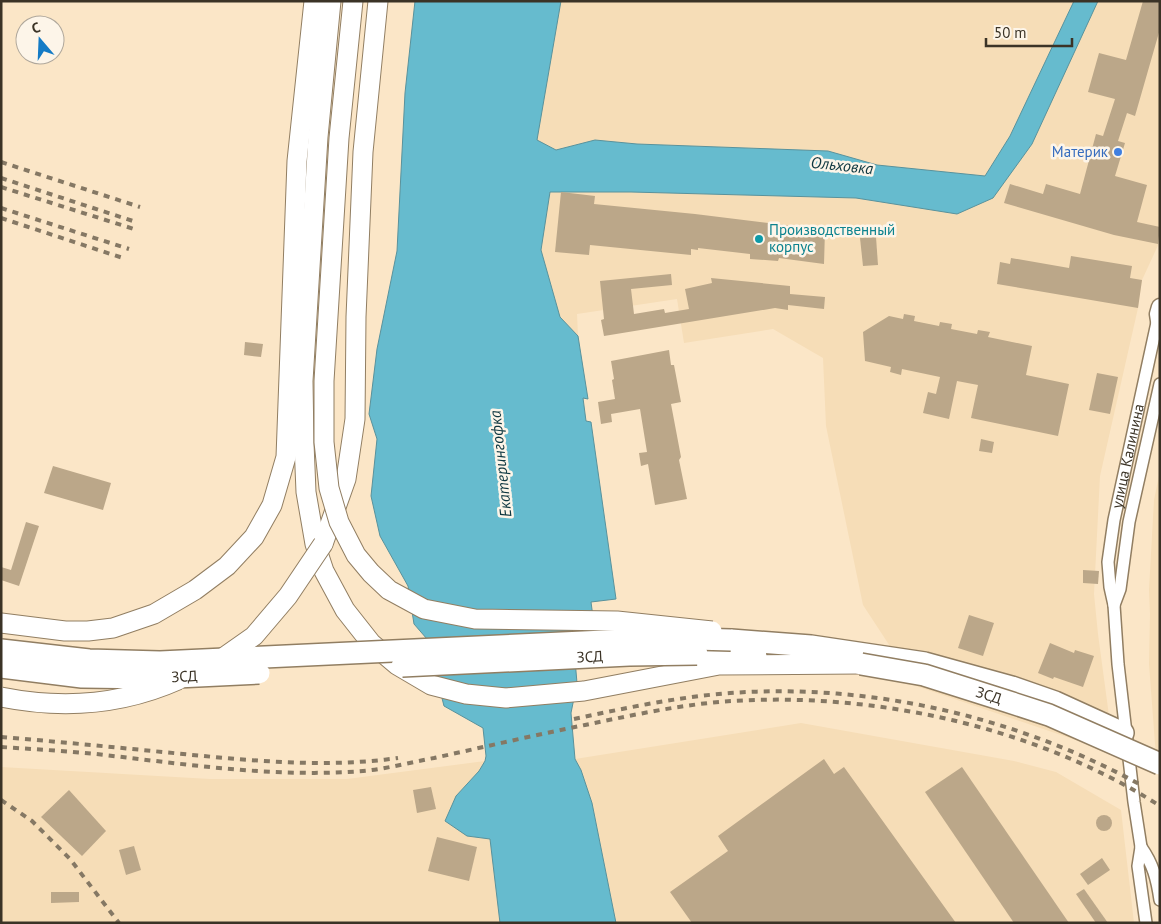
<svg xmlns="http://www.w3.org/2000/svg" width="1161" height="924" viewBox="0 0 1161 924" font-family="'PT Sans',sans-serif">
	<rect width="100%" height="100%" fill="#fbe6c7"/>
	<g fill="#f6ddb7">
		<polygon points="561,1 1074,1 1010,136 985,176 877,165 828,151 637,144 595,140 556,150 536,140"/>
		<polygon points="1098,1 1160,1 1160,241 1142,280 1138,308 1100,476 1094,594 1098,634 1114,753 916,686 863,605 826,426 823,358 773,329 684,343 677,299 577,314 578,336 560,317 541,250 550,192 631,192 856,198 958,214 1032,144"/>
		<polygon points="1160,471 1160,772 1157,770 1149,664 1150,614 1149,590 1154,500"/>
		<polygon points="801,723 1014,761 1056,772 1121,810 1134,923 616,923 592,803 575,759"/>
		<polygon points="485,761 479,771 456,796 467,836 490,839 500,923 1,923 1,767 210,779 347,779"/>
	</g>
	<polygon fill="#66bbce" stroke="#59929c" points="415,1 561,1 537,140 556,150 595,140 637,144 828,151 877,165 985,176 1010,136 1074,1 1098,1 1032,144 993,198 957,214 856,198 631,192 550,192 541,250 560,317 578,336 588,399 583,398 586,421 591,422 616,599 591,602 593,617 572,625 577,683 571,713 575,759 581,770 592,803 616,923 500,923 490,839 467,836 445,821 456,796 479,771 485,761 486,756 483,728 444,706 427,639 414,624 408,586 380,536 371,496 377,439 369,414 377,349 397,251 405,93"/>
	<g fill="#bba789">
		<polygon points="1143,1 1160,1 1160,29 1135,116 1127,113 1118,141 1125,143 1115,176 1147,185 1137,222 1160,227 1158,244 1114,235 1004,203 1010,184 1043,194 1046,184 1080,194 1096,134 1103,136 1115,99 1088,92 1099,53 1126,60"/>
		<polygon points="561,192 595,196 594,204 695,214 825,230 824,264 779,258 778,261 750,259 750,254 698,248 698,250 691,249 691,255 590,245 589,255 555,252"/>
		<polygon points="876,237 878,265 863,266 860,238"/>
		<polygon points="1071,256 1132,266 1130,278 1142,280 1138,308 997,284 1000,262 1010,264 1011,258 1069,268"/>
		<polygon points="671,274 672,285 631,289 634,314 664,309 665,313 689,309 685,289 712,283 711,278 790,286 790,294 825,297 824,309 788,305 788,310 775,308 604,336 601,320 604,319 600,281"/>
		<polygon points="904,314 915,316 914,321 939,326 940,322 952,324 951,329 977,334 978,330 990,332 988,337 1032,346 1026,375 1069,384 1058,436 971,418 978,385 957,381 949,419 923,413 928,392 936,394 940,377 902,369 901,375 890,372 891,367 865,361 863,332 889,316 903,319"/>
		<polygon points="245,342 263,344 261,357 244,355"/>
		<polygon points="669,350 671,365 674,365 681,402 671,404 681,457 679,460 687,499 655,505 648,464 641,466 639,453 647,452 640,409 611,414 612,422 601,424 598,402 615,399 612,380 614,379 611,361"/>
		<polygon points="1097,373 1118,377 1110,414 1089,410"/>
		<polygon points="981,439 994,442 992,453 979,451"/>
		<polygon points="53,466 111,483 103,510 44,493"/>
		<polygon points="26,522 39,526 19,586 1,580 1,567 11,570"/>
		<polygon points="1083,570 1099,571 1098,584 1083,583"/>
		<polygon points="969,615 994,623 983,656 958,648"/>
		<polygon points="1050,643 1074,653 1075,650 1094,656 1083,687 1054,677 1053,679 1038,673"/>
		<polygon points="824,759 834,774 844,767 956,923 692,923 670,892 728,851 718,836"/>
		<polygon points="962,767 1069,923 1014,923 925,792"/>
		<polygon points="431,787 436,809 417,813 413,790"/>
		<polygon points="69,790 106,831 82,856 41,817"/>
		<circle cx="1104" cy="823" r="8"/>
		<polygon points="437,837 477,847 469,881 428,871"/>
		<polygon points="134,846 141,870 126,875 119,850"/>
		<polygon points="1102,858 1110,870 1088,885 1080,874"/>
		<polygon points="1084,889 1108,923 1096,923 1076,894"/>
		<polygon points="51,892 79,892 79,902 51,903"/>
	</g>
	<g fill="none" stroke-linecap="round" stroke-linejoin="round">
		<defs>
			<g id="minor">
				<polyline points="1114,605 1120,589 1129,522 1160,384"/>
				<path id="s1" d="M 1141,847 L 1134,802 L 1118,664 L 1114,605 L 1110,587 L 1108,562 L 1114,520 L 1158,318"/>
				<path d="M 1146,923 L 1138,866 L 1141,847 C 1153,864 1157,879 1160,900"/>
			</g>
			<polyline id="secondary" points="1160,307 1158,314 1160,327"/>
			<g id="primary">
				<polyline points="331,1 318,137 303,381 304,443 306,492 315,544 324,571 345,610 371,643 397,665 431,685 466,694 506,698 584,691 719,665 861,664"/>
				<polyline points="323,544 346,479 355,419 356,317 363,152 378,1"/>
				<polyline points="1,623 65,631 88,631 113,628 154,614 195,590 227,566 254,537 272,505 286,457 297,161 314,1"/>
			</g>
			<g id="motorway">
				<polyline points="731,640 811,646 925,663 1012,687 1055,702 1123,733"/>
				<polyline points="697,654 756,656"/>
			</g>
		</defs>
		<use href="#minor" stroke="#917e62" stroke-width="14"/>
		<use href="#secondary" stroke="#917e62" stroke-width="19"/>
		<use href="#primary" stroke="#917e62" stroke-width="21"/>
		<use href="#motorway" stroke="#917e62" stroke-width="24"/>
		<use href="#minor" stroke="#fff" stroke-width="11"/>
		<use href="#secondary" stroke="#fff" stroke-width="16"/>
		<use href="#primary" stroke="#fff" stroke-width="19"/>
		<use href="#motorway" stroke="#fff" stroke-width="21"/>
		<g stroke="#857864" stroke-width="4" stroke-dasharray="6 6" stroke-linecap="butt">
			<polyline points="1,162 140,207"/>
			<polyline points="1,178 136,222"/>
			<polyline points="1,187 134,229"/>
			<polyline points="1,208 129,249"/>
			<polyline points="1,218 126,259"/>
			<path d="M 574,719 C 625,708 678,697 730,693 C 872,683 1017,717 1141,785"/>
			<path d="M 1,737 C 62,742 122,748 183,754 C 254,761 327,768 398,758"/>
			<path d="M 1,747 C 33,749 65,751 96,754 C 185,764 274,778 363,771 C 387,769 411,762 434,758 C 484,747 535,735 585,725 C 633,715 683,704 732,701 C 876,692 1037,727 1160,806"/>
			<polyline points="1,800 32,821 70,859 119,923"/>
		</g>
		<defs>
			<g id="primary-bridge">
				<polyline points="353,1 339,138 324,381 324,442 329,488 339,522 356,555 371,573 389,590 424,609 475,619 617,621 712,631"/>
				<polyline points="217,662 254,636 288,596 323,544"/>
				<path d="M 1,697 C 61,709 122,705 178,680"/>
			</g>
			<g id="motorway-bridge">
				<polyline points="1,650 89,660 160,662 626,640 695,639 731,640"/>
				<path id="s2" d="M 861,664 L 924,675 L 1006,701 L 1049,715 L 1160,764"/>
				<path id="s3" d="M 402,666 L 629,655 L 697,654"/>
				<path id="s4" d="M 1,667 L 82,677 L 156,678 L 259,673"/>
			</g>
		</defs>
		<use href="#primary-bridge" stroke="#917e62" stroke-width="21" stroke-linecap="butt"/>
		<use href="#motorway-bridge" stroke="#917e62" stroke-width="24" stroke-linecap="butt"/>
		<use href="#primary-bridge" stroke="#fff" stroke-width="19"/>
		<use href="#motorway-bridge" stroke="#fff" stroke-width="21"/>
	</g>
	<circle fill="#3f7fe0" stroke="#fdf5e9" stroke-width="2" cx="1118" cy="152" r="5"/>
	<circle fill="#0f9aa8" stroke="#fdf5e9" stroke-width="2" cx="759" cy="239" r="5"/>
	<g text-anchor="middle" stroke-width="5" stroke-linejoin="round" paint-order="stroke">
		<g font-size="15" fill="#366cbe" stroke="#fdf5e9" text-anchor="end">
			<text x="1108" y="157">Материк</text>
		</g>
		<g font-size="15" fill="#0d838f" stroke="#fdf5e9" text-anchor="start">
			<text x="769" y="235">Производственный<tspan x="769" dy="17">корпус</tspan></text>
		</g>
		<g font-size="15" fill="#3b3326" stroke="#fdf5e9">
			<text dy="5" stroke="none"><textPath href="#s1" startOffset="395">улица Калинина</textPath></text>
			<text dy="5" stroke="none"><textPath href="#s3" startOffset="188">ЗСД</textPath></text>
			<text dy="5" stroke="none"><textPath href="#s4" startOffset="184">ЗСД</textPath></text>
			<text dy="5" stroke="none"><textPath href="#s2" startOffset="132">ЗСД</textPath></text>
		</g>
		<g font-size="16" font-style="italic" fill="#0e3740" stroke="#fdf5e9">
			<text transform="translate(842 165) rotate(6)" y="6">Ольховка</text>
			<text transform="translate(500 464) rotate(-96)" y="6">Екатерингофка</text>
		</g>
	</g>
	<rect width="1161" height="924" fill="none" stroke="#3b3326" stroke-width="5"/>
	<g transform="translate(40 40) rotate(341)"><circle r="24" fill="#fdf5e9" stroke="#afa79b"/>
	<path d="M0-4L9 19L0 12L-9 19Z" fill="#147bc6"/>
	<text y="-8" font-size="14" font-weight="bold" text-anchor="middle" fill="#3b3326">С</text>
	</g>
	<path d="M986 38v8h86v-8" fill="none" stroke="#3b3326" stroke-width="2.5"/>
	<text x="994" y="38" font-size="15" fill="#3b3326" stroke="#fdf5e9" stroke-width="4" paint-order="stroke">50 m</text>
</svg>
